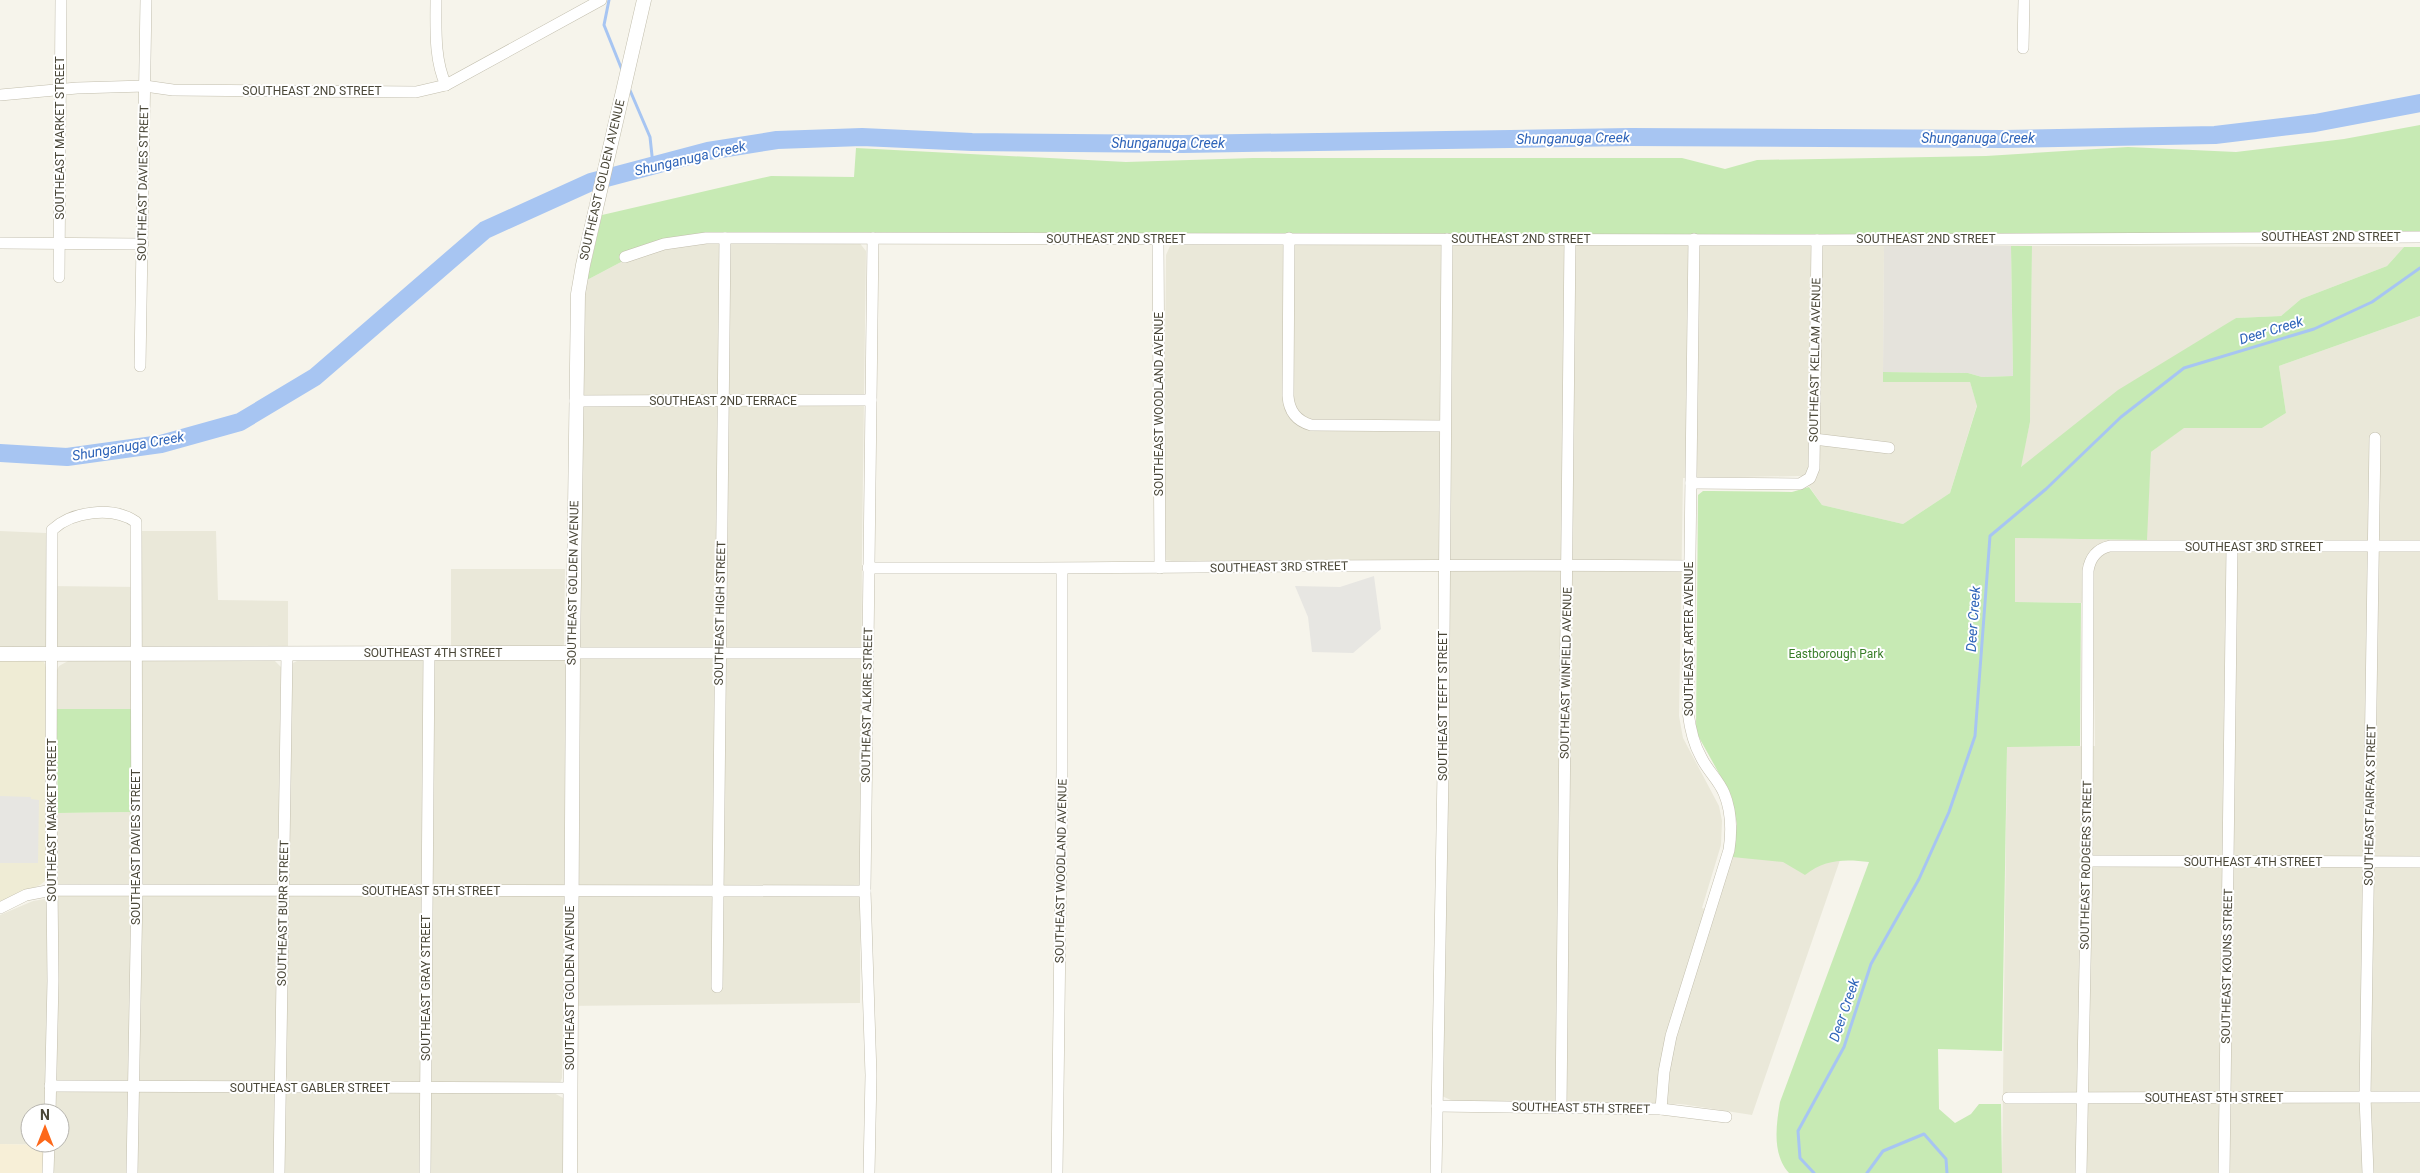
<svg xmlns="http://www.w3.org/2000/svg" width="2420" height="1173" viewBox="0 0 2420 1173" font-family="Roboto,sans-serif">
	<rect width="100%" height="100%" fill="#f6f4eb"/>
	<g fill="#eae8d9" fill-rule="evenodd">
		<polygon points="858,241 866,251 862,549 860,1003 563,1006 562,1078 560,1083 288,1081 286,1076 291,666 293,663 297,661 579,659 582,312 587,280 623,261 667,247 695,242"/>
		<polygon points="1176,244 1884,246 1883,382 1970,382 1977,405 1950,493 1903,524 1822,505 1802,476 1683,478 1679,716 1683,738 1719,806 1722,821 1721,845 1702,908 1714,913 1732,857 1840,860 1752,1115 1681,1104 1453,1101 1442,1096 1449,560 1172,561 1166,560 1163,551 1166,255 1170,246"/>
		<polygon points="2032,246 2404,247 2387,266 2301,299 2281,316 2236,318 2020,468 2030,422"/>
		<polygon points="2420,316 2420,1173 2002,1173 2007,747 2095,746 2093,603 2015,602 2015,538 2146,540 2151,452 2183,428 2262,428 2286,413 2279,366"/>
		<polygon points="0,531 46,533 47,586 141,587 142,531 216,531 218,600 288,601 288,648 0,649"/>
		<polygon points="451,569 565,569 564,645 559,647 451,647"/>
		<path d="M 274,660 L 281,667 L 275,1093 L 554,1093 L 563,1098 L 564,1105 L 564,1173 L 53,1173 L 54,1145 L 0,1144 L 0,915 L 33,901 L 57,897 L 58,813 L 132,812 L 56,709 L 56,672 L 59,666 L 68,661 ZM 30,1113 L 60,1113 L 60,1143 L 30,1143 Z"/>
	</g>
	<polygon fill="#f7efd7" points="0,1144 44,1145 43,1173 0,1173"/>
	<polygon fill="#e5e3dc" points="1884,246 2011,246 2013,376 1982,377 1968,373 1883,372"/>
	<polygon fill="#efecd5" points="0,661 39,661 44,662 48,673 48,873 45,881 40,885 0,902"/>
	<g fill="#c7eab4">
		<path d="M 2420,125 L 2420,231 L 1921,235 L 729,232 C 692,234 654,237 621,255 L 623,261 L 587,280 L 602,215 L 771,176 L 854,177 L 856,148 L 1126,162 L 1253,158 L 1682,158 L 1725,169 L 1757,160 L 1986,156 L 2128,147 L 2236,152 L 2344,139 Z"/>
		<path d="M 2011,246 L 2032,246 L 2030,422 L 2021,467 L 2118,390 L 2236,318 L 2281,316 L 2301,299 L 2387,266 L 2404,247 L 2420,247 L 2420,316 L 2279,366 L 2286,413 L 2262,428 L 2184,428 L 2151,452 L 2147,540 L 2015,538 L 2015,602 L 2081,603 L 2080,746 L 2007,747 L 2002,1051 L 1938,1049 L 1939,1109 L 1955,1123 L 1971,1114 L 1979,1104 L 2001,1104 L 2002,1173 L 1789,1173 C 1772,1154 1776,1126 1780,1102 L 1869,862 C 1845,859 1825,859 1805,875 L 1783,862 L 1732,857 L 1737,824 L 1731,795 L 1696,732 L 1698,495 L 1703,491 L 1712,491 L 1792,492 L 1809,487 L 1822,505 L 1903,524 L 1950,493 L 1977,406 L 1970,382 L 1883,382 L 1883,372 L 1968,373 L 1982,377 L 2013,376 Z"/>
		<polygon points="56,709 131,709 132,812 58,813"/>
	</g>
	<g fill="#e7e6e2">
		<polygon points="1374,576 1381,629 1353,653 1312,652 1308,617 1295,586 1340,587"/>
		<polygon points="0,796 31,797 31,799 39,800 38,863 0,863"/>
	</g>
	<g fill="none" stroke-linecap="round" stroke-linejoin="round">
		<g stroke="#a7c5f2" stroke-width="3">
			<polyline points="609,0 604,25 622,70"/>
			<polyline points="629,88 650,137 653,165"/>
			<polyline points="1814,1173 1800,1158 1798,1131 1844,1047 1871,964 1919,879 1949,812 1975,736 1990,536 2046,489 2121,417 2184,368 2314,329 2372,302 2420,268"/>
			<polyline points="1867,1173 1883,1151 1924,1134 1946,1159 1947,1173"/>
		</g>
		<polyline stroke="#a7c5f2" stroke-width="18" points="0,453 67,457 161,444 240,422 315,377 485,230 591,182 708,151 777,140 862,137 972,142 1183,144 1630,137 2003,139 2215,135 2315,123 2420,103"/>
		<defs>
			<g id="minor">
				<path d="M 436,0 C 436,27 434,60 446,85"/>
				<polyline points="2023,48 2024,0"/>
				<polyline points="0,95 77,88 145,86 173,90 416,92 446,85 601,0"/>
				<path d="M 1289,238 L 1288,396 C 1289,411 1297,421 1311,425 L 1444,426"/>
				<polyline points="1158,239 1160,568"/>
				<polyline points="0,243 143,244"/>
				<polyline points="625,257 664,244 706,238 1817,240 2420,237"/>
				<polyline points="59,277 61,0"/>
				<polyline points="140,366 146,0"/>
				<polyline points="575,401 871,400"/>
				<polyline points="1814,439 1889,448"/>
				<polyline points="1691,483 1800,484 1810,478 1814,468 1817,240"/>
				<path d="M 868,568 C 1142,569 1416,563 1689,566"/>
				<polyline points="573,653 867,653"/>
				<polyline points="2087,861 2420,862"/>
				<polyline points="0,908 26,895 52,890 865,891"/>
				<polyline points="717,987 725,238"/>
				<polyline points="50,1086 570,1088"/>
				<polyline points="2008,1098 2420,1097"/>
				<polyline points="1437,1106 1661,1109 1726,1117"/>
				<polyline points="1561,1108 1570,239"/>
				<path d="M 1661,1109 L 1664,1072 L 1671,1036 L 1729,850 C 1732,830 1732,812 1724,793 C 1718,779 1707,770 1701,757 C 1693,743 1690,728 1688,712 L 1694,239"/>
				<path d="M 50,1113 L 53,981 L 51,790 L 52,530 C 72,511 113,506 136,522 L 137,890 L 132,1173"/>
				<polyline points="48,1173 49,1143"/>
				<polyline points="279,1173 287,654"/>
				<polyline points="425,1173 429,653"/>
				<polyline points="869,1173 871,1075 865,891 873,238"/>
				<polyline points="1057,1173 1062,770 1062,569"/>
				<polyline points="1436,1173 1443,772 1447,239"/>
				<path d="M 2081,1173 L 2087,861 L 2088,571 C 2090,557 2097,549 2110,546 L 2420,546"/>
				<polyline points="2224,1173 2232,548"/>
				<polyline points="2368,1173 2365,1097 2375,438"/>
			</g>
			<g id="tertiary">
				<polyline points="0,654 573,653"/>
				<polyline points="570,1173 573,653 578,294 583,265 644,0"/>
			</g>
		</defs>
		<use href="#minor" stroke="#c2bead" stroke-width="12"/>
		<use href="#tertiary" stroke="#c2bead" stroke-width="15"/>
		<use href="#minor" stroke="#fff" stroke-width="11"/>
		<use href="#tertiary" stroke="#fff" stroke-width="14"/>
	</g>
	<g text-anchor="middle" stroke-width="4" stroke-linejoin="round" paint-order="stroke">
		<g font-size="12" fill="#4a4738" stroke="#fff">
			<text x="312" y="95">SOUTHEAST 2ND STREET</text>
			<text transform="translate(60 138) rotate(-90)" y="4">SOUTHEAST MARKET STREET</text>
			<text transform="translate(602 180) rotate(-77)" y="4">SOUTHEAST GOLDEN AVENUE</text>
			<text transform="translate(143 183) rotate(-89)" y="4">SOUTHEAST DAVIES STREET</text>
			<text x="2331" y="241">SOUTHEAST 2ND STREET</text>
			<text x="1116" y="243">SOUTHEAST 2ND STREET</text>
			<text x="1521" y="243">SOUTHEAST 2ND STREET</text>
			<text x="1926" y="243">SOUTHEAST 2ND STREET</text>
			<text transform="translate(1815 360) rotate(-89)" y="4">SOUTHEAST KELLAM AVENUE</text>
			<text x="723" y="405">SOUTHEAST 2ND TERRACE</text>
			<text transform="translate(1159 404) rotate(-90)" y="4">SOUTHEAST WOODLAND AVENUE</text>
			<text x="2254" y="551">SOUTHEAST 3RD STREET</text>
			<text transform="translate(1279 567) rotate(-1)" y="4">SOUTHEAST 3RD STREET</text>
			<text transform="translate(573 583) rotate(-89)" y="4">SOUTHEAST GOLDEN AVENUE</text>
			<text transform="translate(720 613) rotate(-89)" y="4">SOUTHEAST HIGH STREET</text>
			<text transform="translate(1689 639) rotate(-90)" y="4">SOUTHEAST ARTER AVENUE</text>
			<text x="433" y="657">SOUTHEAST 4TH STREET</text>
			<text transform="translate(1566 673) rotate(-89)" y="4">SOUTHEAST WINFIELD AVENUE</text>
			<text transform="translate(867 705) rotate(-89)" y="4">SOUTHEAST ALKIRE STREET</text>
			<text transform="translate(1443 706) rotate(-90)" y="4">SOUTHEAST TEFFT STREET</text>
			<text transform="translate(2370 805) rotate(-89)" y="4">SOUTHEAST FAIRFAX STREET</text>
			<text transform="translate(52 820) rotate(-90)" y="4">SOUTHEAST MARKET STREET</text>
			<text transform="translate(136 847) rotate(-90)" y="4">SOUTHEAST DAVIES STREET</text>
			<text x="2253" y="866">SOUTHEAST 4TH STREET</text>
			<text transform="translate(2086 865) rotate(-89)" y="4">SOUTHEAST RODGERS STREET</text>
			<text transform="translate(1061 871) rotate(-89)" y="4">SOUTHEAST WOODLAND AVENUE</text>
			<text x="431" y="895">SOUTHEAST 5TH STREET</text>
			<text transform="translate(283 913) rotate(-89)" y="4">SOUTHEAST BURR STREET</text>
			<text transform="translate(2227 966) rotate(-89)" y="4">SOUTHEAST KOUNS STREET</text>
			<text transform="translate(426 988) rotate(-90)" y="4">SOUTHEAST GRAY STREET</text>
			<text transform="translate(570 988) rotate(-90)" y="4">SOUTHEAST GOLDEN AVENUE</text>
			<text x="310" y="1092">SOUTHEAST GABLER STREET</text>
			<text x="2214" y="1102">SOUTHEAST 5TH STREET</text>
			<text transform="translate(1581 1108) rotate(1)" y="4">SOUTHEAST 5TH STREET</text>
		</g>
		<g font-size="12" fill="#397e29" stroke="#fff">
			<text x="1836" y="658">Eastborough Park</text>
		</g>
		<g font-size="14" font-style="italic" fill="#2e64b9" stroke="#fff">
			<text transform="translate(1573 138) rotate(-1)" y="5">Shunganuga Creek</text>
			<text x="1978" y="143">Shunganuga Creek</text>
			<text x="1168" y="148">Shunganuga Creek</text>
			<text transform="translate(690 158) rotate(-13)" y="5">Shunganuga Creek</text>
			<text transform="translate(2271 330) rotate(-17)" y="5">Deer Creek</text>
			<text transform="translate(128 446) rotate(-10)" y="5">Shunganuga Creek</text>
			<text transform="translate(1973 619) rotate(-86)" y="5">Deer Creek</text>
			<text transform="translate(1844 1010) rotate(-71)" y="5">Deer Creek</text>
		</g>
	</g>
	<g transform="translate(45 1128)"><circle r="24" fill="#ffffff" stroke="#b7b5af"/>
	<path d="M0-4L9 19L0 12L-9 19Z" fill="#fd681a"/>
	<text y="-8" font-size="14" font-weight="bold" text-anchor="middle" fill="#4a4738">N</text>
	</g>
</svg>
